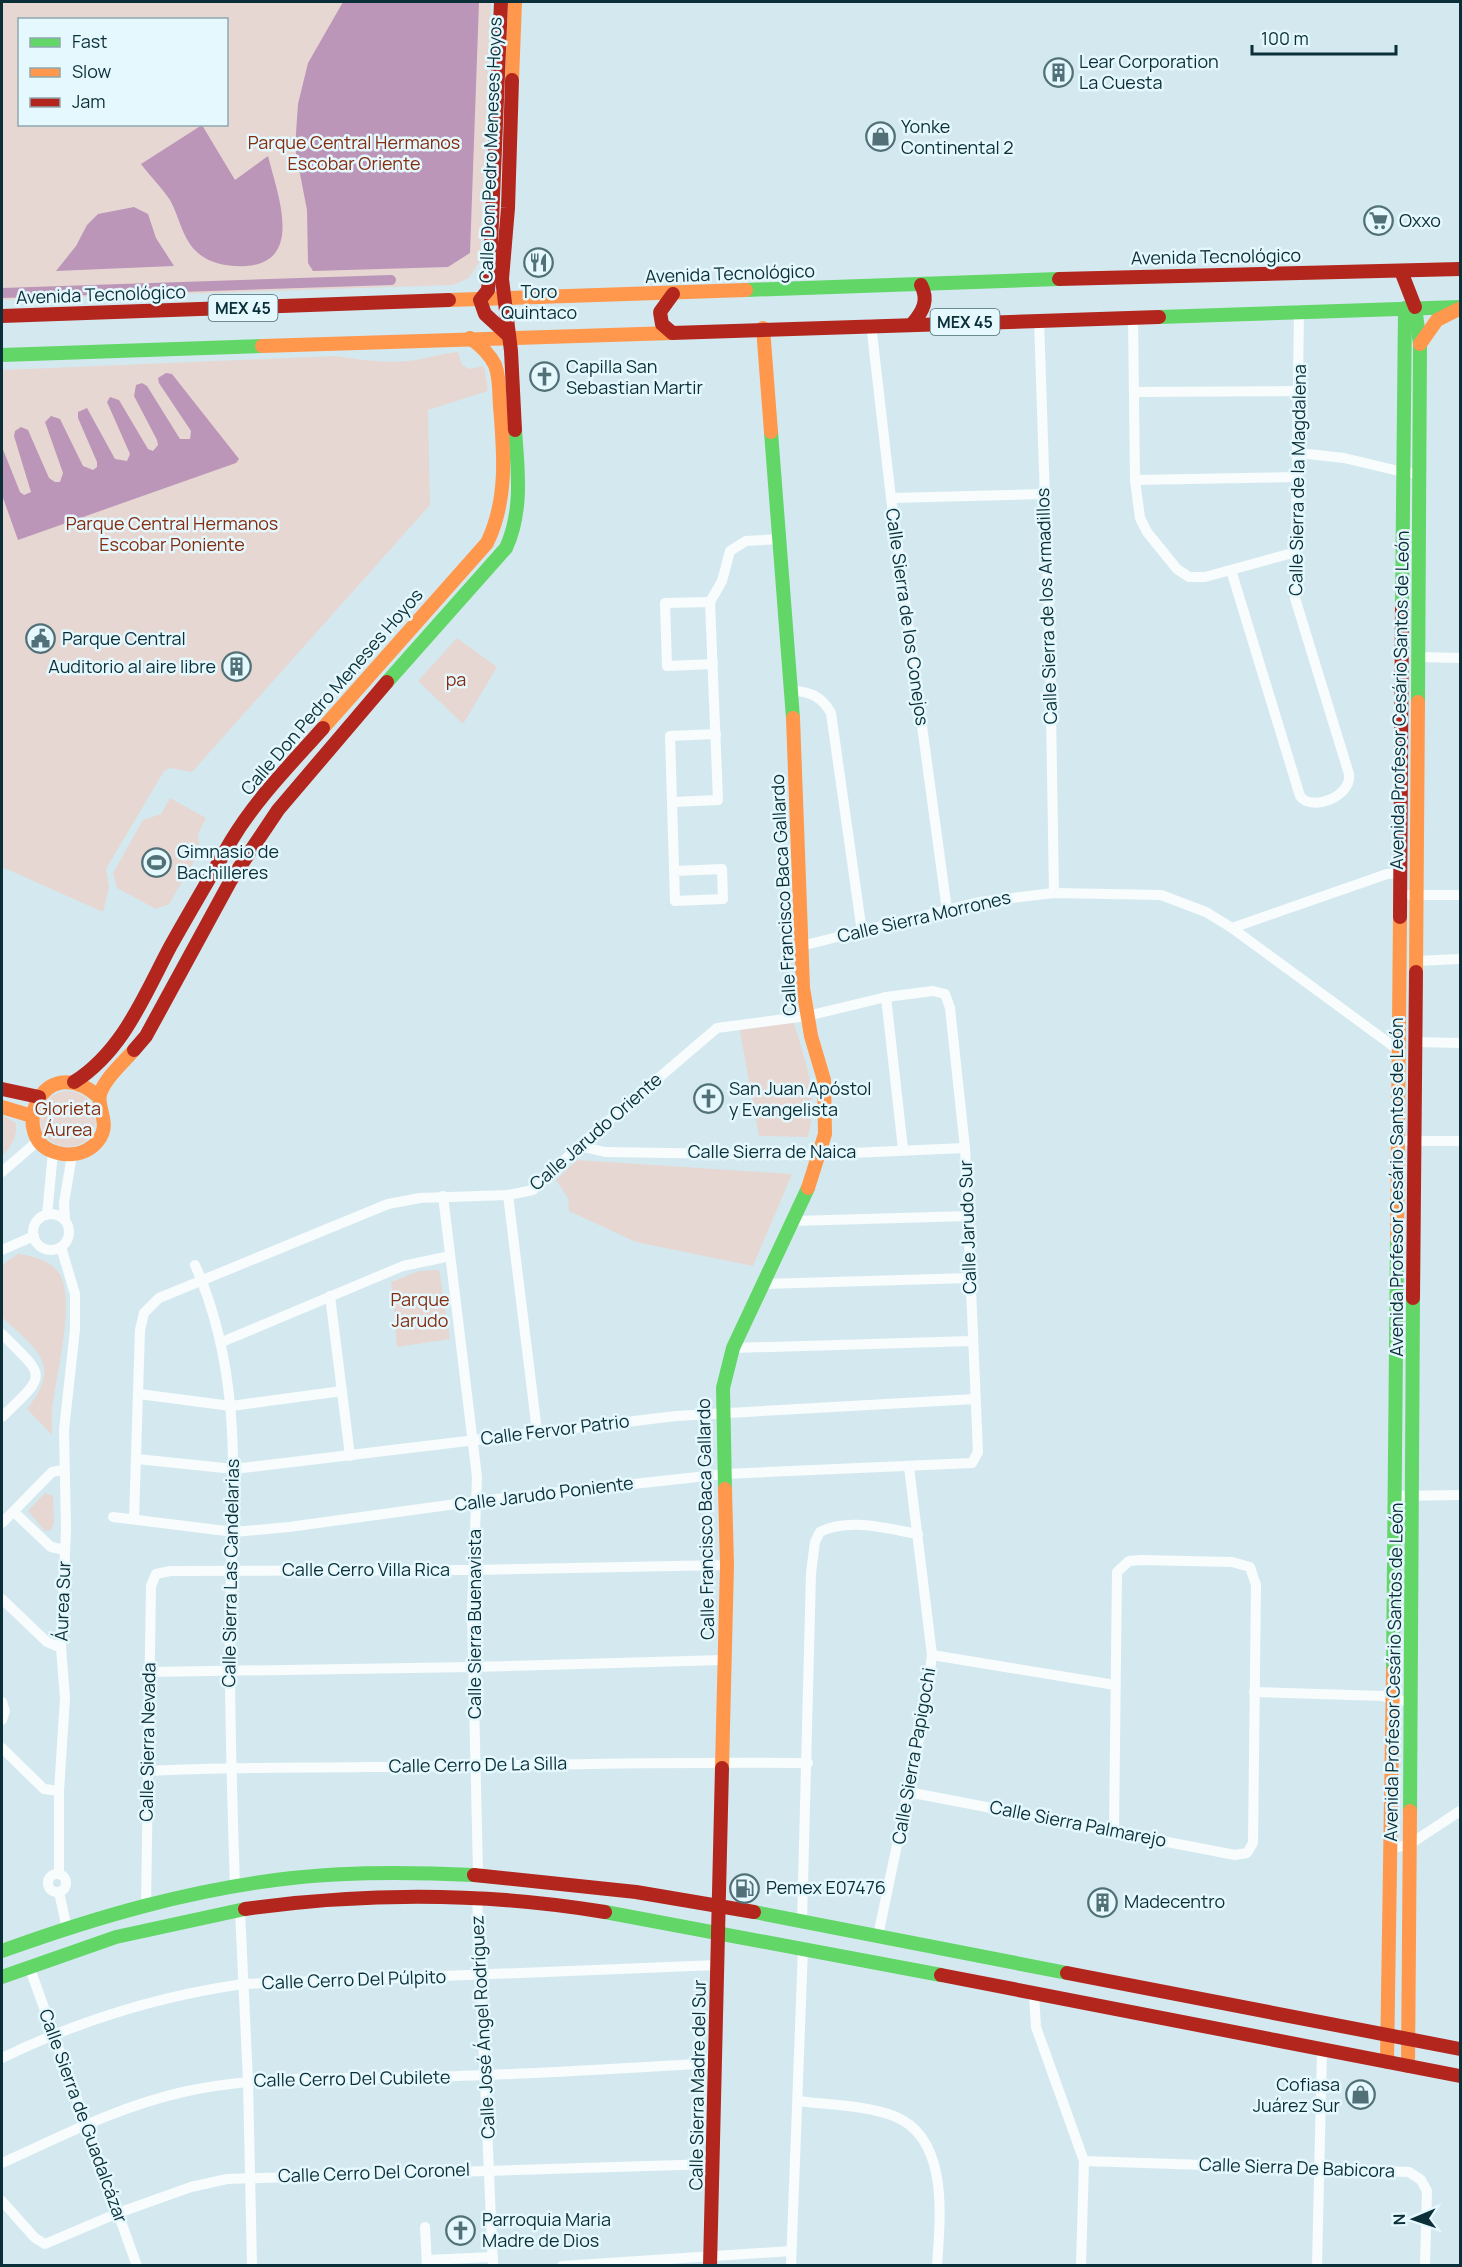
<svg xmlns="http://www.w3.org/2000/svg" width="1462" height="2267" viewBox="0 0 1462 2267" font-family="Manrope,sans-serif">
	<rect width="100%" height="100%" fill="#d3e9ef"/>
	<g fill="#e7d7d2" fill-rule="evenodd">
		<path d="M 2,2 L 491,2 L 480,261 L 469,278 L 453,285 L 2,300 ZM 20,20 L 226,20 L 226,124 L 20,124 Z"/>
		<path d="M 458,352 L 462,365 L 469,369 L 484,366 L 488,391 L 428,410 L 430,505 L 192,772 L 170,768 L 164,771 L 106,869 L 109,887 L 103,912 L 2,867 L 2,370 L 335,356 C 363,360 388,364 416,360 C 430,358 444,353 458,352 Z"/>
		<polygon points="457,638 497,667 463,724 418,681"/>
		<polygon points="170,798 206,818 198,834 200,851 169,904 156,909 117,888 113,873 143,820 161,814"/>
		<path d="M 792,1018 C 805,1058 819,1094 808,1137 L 759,1136 L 739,1026 Z"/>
		<circle cx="68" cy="1119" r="28"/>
		<path d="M 2,1115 L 16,1123 C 17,1138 12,1146 2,1156 Z"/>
		<polygon points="577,1160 792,1174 753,1266 636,1242 569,1211 568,1198 556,1180"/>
		<path d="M 18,1254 C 33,1256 50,1260 59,1273 C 76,1298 57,1372 53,1402 C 51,1413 52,1424 52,1435 L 27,1409 C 64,1363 35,1349 2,1317 L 2,1265 Z"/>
		<polygon points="439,1270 450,1339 397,1347 391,1282 419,1271"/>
		<polygon points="45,1493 53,1496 54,1523 51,1530 45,1531 28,1511"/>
	</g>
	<g fill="#bb96b8">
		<polygon points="343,2 479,2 470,253 448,267 313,271 308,263 307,210 295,148 298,104 308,63"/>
		<path d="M 202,125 L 235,180 L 268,156 C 277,193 305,262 246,266 C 230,267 210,264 198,253 C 182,239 180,218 170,200 C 162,188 150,176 141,164 Z"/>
		<polygon points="134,207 148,214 156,238 174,266 56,271 76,246 87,225 98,214"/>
		<polygon points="166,373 172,374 239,459 236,463 18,540 2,495 2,447 20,492 24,495 31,492 14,436 15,431 21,427 28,430 49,478 55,482 60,482 63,473 45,422 51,416 60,419 83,466 93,470 97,467 97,462 78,418 78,412 87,408 115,459 127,461 130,454 107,402 110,397 119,400 148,449 153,451 158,445 157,440 134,396 136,385 142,383 147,386 180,439 190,439 191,431 159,383 158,378"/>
	</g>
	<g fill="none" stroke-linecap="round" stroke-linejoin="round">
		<polyline stroke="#bb96b8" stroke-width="10" points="2,293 391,280"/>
		<g stroke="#f8fcfd" stroke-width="10">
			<polyline points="1133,316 1135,480 1140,518 1147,532 1177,569 1189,577 1205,577 1296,552"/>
			<polyline points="1039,319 1050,651 1054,893"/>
			<polyline points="871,324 891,498 947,910"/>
			<polyline points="1134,392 1300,391"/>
			<polyline points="1299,453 1344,458 1403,472 1420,474"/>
			<polyline points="1135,480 1298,477"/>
			<polyline points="891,498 1044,494"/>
			<path d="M 1231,570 L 1300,796 C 1311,812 1352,797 1349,774 L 1295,598 L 1299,310"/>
			<polyline points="710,602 665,603 667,666 713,664"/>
			<polyline points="1420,657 1460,658"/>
			<path d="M 792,691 C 810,691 822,697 831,713 L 862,932"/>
			<polyline points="673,802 718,800 710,602 722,581 730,551 746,541 780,539"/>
			<polyline points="674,871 722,869 723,899 675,901 670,736 716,734"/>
			<polyline points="1410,895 1460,895"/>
			<polyline points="1232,928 1387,874 1399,873"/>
			<polyline points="793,948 979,902 1054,893 1161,895 1206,912 1232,928 1397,1049"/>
			<polyline points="1417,961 1460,959"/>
			<polyline points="886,997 903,1149"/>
			<polyline points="1415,1042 1460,1043"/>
			<polyline points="1396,1141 1460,1141"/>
			<polyline points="579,1146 605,1152 805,1155 965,1148"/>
			<polyline points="2,1172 39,1140"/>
			<polyline points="508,1195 537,1431"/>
			<polyline points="443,1196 477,1477 472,1612 478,1873"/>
			<circle cx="51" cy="1232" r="18"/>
			<polyline points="47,1215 53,1152"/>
			<polyline points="65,1220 64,1203 72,1155"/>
			<polyline points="794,1221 969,1216"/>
			<polyline points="2,1250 34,1236"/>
			<path d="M 195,1265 C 246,1379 232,1496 230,1618 C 229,1708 232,1797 235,1886"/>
			<polyline points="763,1284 971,1278"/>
			<polyline points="330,1296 350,1456"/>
			<path d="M 2,1334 C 46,1378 48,1373 2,1417"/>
			<polyline points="222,1342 403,1266 450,1256"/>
			<polyline points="733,1348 972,1341"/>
			<polyline points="139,1394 231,1406 342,1391"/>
			<polyline points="137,1459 234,1469 676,1416 975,1399"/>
			<polyline points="1395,1496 1460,1495"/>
			<polyline points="14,1512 51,1547 65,1550"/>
			<polyline points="113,1517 234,1532 289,1527 478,1501 725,1474 972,1463 978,1452 965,1148 950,1008 945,994 933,991 886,997 807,1016 717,1028 579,1146 533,1190 508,1195 420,1198 388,1204 159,1298 144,1313 140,1330 134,1519"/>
			<polyline points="2,1523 52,1472 63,1470"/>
			<polyline points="2,1599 47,1642 61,1648"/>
			<polyline points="932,1655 1115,1685"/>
			<polyline points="149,1672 473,1667 724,1660"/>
			<polyline points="1254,1692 1383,1696 1392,1700 1411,1701"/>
			<polyline points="2,1702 5,1711 2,1720"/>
			<polyline points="2,1748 44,1789 59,1791"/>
			<path d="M 148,1771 C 221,1767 293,1768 366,1767 C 514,1766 661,1761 808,1763"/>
			<polyline points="908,1792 1235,1855 1247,1853 1253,1843 1256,1585 1250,1567 1232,1562 1141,1560 1129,1561 1117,1572 1114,1830"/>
			<polyline points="1391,1849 1410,1844 1460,1811"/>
			<polyline points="59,1873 59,1791 65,1698 61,1648 66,1529 64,1430 75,1329 75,1294 61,1247"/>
			<circle cx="57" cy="1883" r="9"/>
			<polyline points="59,1892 67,1929"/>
			<polyline points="477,1896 493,2266"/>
			<polyline points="146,1905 151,1586 156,1574 170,1571 472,1570 727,1565"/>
			<polyline points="240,1911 248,2081 252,2266"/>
			<path d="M 802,1922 L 811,1573 L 815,1542 L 820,1532 C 849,1517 887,1529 918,1534"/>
			<polyline points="878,1936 924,1715 932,1655 909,1467"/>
			<polyline points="29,1966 137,2266"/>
			<polyline points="1034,1995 1036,2027 1084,2161 1081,2266"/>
			<path d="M 2,2058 C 78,2021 159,1996 243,1984 L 718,1965"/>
			<path d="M 798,2101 C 828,2105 865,2105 894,2116 C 950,2138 940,2219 937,2266"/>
			<polyline points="1084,2161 1409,2172 1421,2180 1427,2191 1425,2266"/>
			<path d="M 2,2163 C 60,2137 120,2106 183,2092 C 262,2074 346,2079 426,2077 C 523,2075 619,2068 716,2063"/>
			<polyline points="2,2201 35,2238 45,2244 118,2213 191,2187 227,2179 714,2164"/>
			<polyline points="425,2227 427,2266"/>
			<polyline points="427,2260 493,2257"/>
			<polyline points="562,2266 791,2251"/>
			<polyline points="791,2266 803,1948"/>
			<polyline points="1317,2266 1322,2050"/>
		</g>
		<g stroke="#63d668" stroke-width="14">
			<polyline points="746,290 1059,279"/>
			<polyline points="1415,307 1420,344 1418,702"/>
			<polyline points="1159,317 1460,307"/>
			<polyline points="2,355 262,346"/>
			<polyline points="771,432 793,718"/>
			<polyline points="1402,607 1405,308"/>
			<path d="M 387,682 L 506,548 C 523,511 518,470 515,430"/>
			<polyline points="725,1489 723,1388 733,1348 808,1188"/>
			<polyline points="1393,1671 1397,1239"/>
			<polyline points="1410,1811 1413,1298"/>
			<polyline points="605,1912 941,1975"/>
			<polyline points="754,1912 1067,1973"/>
			<path d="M 2,1951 C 96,1917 192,1889 292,1878 C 353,1871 413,1872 474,1875"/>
			<polyline points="2,1977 116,1937 245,1909"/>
		</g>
		<g stroke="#ff974d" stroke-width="14">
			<polyline points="512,80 515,2"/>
			<polyline points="449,300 746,290"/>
			<polyline points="763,328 771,432"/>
			<polyline points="1420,344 1437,320 1459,309"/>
			<polyline points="262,346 672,333"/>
			<polyline points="793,718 803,988 811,1036 824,1080 825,1134 808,1188"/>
			<path d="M 323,728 L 487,543 C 508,500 504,453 500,406 C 499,393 500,378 495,365 C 489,353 480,345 470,338"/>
			<polyline points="1416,972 1418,702"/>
			<path d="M 99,1097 C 41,1046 6,1142 58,1153 C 70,1156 83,1154 93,1146 C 115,1126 96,1111 100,1094 C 105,1078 123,1063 134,1050"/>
			<polyline points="2,1107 32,1116"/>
			<polyline points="1397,1239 1400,917"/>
			<polyline points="722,1768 727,1565 725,1489"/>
			<polyline points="1387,2062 1393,1671"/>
			<polyline points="1408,2066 1410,1811"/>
		</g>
		<g stroke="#b3261e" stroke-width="14">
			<polyline points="501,2 490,270 488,290 480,300 485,314 509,336"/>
			<polyline points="512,80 508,208 502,279 511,351 515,430"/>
			<polyline points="1401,271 1415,307"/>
			<polyline points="1059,279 1460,269"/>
			<polyline points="2,316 449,300"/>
			<path d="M 913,323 C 923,311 929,300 921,285"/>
			<polyline points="670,331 662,324 660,312 673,294"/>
			<polyline points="672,333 1159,317"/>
			<polyline points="1400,917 1402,607"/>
			<polyline points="134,1050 146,1036 231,880 278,810 387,682"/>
			<path d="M 74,1082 C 123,1051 144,996 170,947 C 190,911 211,876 231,841 C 256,799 291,764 323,728"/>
			<polyline points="2,1089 39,1097"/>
			<polyline points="1413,1298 1416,972"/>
			<polyline points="474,1875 636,1892 754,1912"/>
			<path d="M 245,1909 C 366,1892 484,1892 605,1912"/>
			<polyline points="1067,1973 1460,2049"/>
			<polyline points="941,1975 1460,2076"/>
			<polyline points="710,2266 722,1768"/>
		</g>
	</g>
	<defs>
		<symbol id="building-ring" viewBox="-11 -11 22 22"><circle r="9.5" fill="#e5f8fe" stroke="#517078" stroke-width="1.5"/><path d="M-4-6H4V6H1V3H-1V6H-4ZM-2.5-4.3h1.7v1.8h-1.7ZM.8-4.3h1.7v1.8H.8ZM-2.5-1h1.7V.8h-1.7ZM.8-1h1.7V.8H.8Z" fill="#517078"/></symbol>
		<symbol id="shop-ring" viewBox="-11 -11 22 22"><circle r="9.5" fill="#e5f8fe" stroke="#517078" stroke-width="1.5"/><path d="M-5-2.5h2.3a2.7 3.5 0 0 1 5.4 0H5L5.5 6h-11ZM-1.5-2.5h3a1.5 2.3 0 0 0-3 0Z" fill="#517078"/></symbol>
		<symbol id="supermarket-ring" viewBox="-11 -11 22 22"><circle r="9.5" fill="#e5f8fe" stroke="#517078" stroke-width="1.5"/><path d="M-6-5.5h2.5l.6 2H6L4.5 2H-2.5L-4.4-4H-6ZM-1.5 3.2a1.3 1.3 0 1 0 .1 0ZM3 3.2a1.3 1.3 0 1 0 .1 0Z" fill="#517078"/></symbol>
		<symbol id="restaurant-ring" viewBox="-11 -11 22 22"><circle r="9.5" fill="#e5f8fe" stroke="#517078" stroke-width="1.5"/><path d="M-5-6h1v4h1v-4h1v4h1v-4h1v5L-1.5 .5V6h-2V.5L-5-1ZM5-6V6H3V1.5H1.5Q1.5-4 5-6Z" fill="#517078"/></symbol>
		<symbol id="church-ring" viewBox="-11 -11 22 22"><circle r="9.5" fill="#e5f8fe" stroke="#517078" stroke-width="1.5"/><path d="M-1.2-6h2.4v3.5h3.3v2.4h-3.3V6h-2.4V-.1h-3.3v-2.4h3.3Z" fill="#517078"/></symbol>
		<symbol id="civic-ring" viewBox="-11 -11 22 22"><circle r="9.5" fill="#e5f8fe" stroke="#517078" stroke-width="1.5"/><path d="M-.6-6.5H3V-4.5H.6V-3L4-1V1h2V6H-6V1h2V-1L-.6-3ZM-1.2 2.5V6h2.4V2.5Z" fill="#517078"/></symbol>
		<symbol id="stadium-ring" viewBox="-11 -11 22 22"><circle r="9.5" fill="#e5f8fe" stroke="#517078" stroke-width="1.5"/><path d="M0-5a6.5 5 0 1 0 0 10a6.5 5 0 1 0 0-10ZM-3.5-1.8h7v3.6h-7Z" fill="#517078"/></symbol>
		<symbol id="fuel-ring" viewBox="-11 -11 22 22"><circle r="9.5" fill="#e5f8fe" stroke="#517078" stroke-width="1.5"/><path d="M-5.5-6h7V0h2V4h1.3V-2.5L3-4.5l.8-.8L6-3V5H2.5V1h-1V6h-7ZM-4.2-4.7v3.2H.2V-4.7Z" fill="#517078"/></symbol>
	</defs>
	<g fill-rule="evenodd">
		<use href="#building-ring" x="1042" y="56" width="33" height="33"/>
		<use href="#shop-ring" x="864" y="120" width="33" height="33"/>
		<use href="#supermarket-ring" x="1362" y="204" width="33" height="33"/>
		<use href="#restaurant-ring" x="522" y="246" width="33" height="33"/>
		<use href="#church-ring" x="528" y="360" width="33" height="33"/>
		<use href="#civic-ring" x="24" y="622" width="33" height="33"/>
		<use href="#building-ring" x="220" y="650" width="33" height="33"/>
		<use href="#stadium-ring" x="140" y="846" width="33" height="33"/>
		<use href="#church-ring" x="692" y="1082" width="33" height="33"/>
		<use href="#fuel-ring" x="728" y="1872" width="33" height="33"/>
		<use href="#building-ring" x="1086" y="1886" width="33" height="33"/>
		<use href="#shop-ring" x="1344" y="2078" width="33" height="33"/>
		<use href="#church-ring" x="444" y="2214" width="33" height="33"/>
	</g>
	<g text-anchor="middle" stroke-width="5" stroke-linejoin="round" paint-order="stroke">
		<g fill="#e5f8fe" stroke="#4c6b73" stroke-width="1.5">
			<rect x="208.5" y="295" width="69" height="26" rx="4.5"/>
			<rect x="930.5" y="309" width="69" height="26" rx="4.5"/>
		</g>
		<g font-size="16" font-weight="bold" fill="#0b2f38">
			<text x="243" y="314">MEX 45</text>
			<text x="965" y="328">MEX 45</text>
		</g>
		<g font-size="18" fill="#0b2f38" stroke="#e5f8fe" text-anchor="start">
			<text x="1079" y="68">Lear Corporation<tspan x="1079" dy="21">La Cuesta</tspan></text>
			<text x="901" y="133">Yonke<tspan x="901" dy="21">Continental 2</tspan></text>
			<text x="1399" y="227">Oxxo</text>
			<text x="539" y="298" text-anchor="middle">Toro<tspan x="539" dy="21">Quintaco</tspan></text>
			<text x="566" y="373">Capilla San<tspan x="566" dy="21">Sebastian Martir</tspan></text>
			<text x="62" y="645">Parque Central</text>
			<text x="216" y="673" text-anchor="end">Auditorio al aire libre</text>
			<text x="177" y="858">Gimnasio de<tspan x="177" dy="21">Bachilleres</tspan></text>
			<text x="729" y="1095">San Juan Apóstol<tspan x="729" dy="21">y Evangelista</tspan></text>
			<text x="766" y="1894">Pemex E07476</text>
			<text x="1124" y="1908">Madecentro</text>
			<text x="1340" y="2091" text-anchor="end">Cofiasa<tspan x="1340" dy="21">Juárez Sur</tspan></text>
			<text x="482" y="2226">Parroquia Maria<tspan x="482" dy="21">Madre de Dios</tspan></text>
		</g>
		<g font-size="18" fill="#862c0f" stroke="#e5f8fe">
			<text x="354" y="149">Parque Central Hermanos<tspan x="354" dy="21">Escobar Oriente</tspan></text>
			<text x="172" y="530">Parque Central Hermanos<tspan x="172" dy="21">Escobar Poniente</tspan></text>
			<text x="456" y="686">pa</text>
			<text x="68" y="1115">Glorieta<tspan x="68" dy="21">Áurea</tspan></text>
			<text x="420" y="1306">Parque<tspan x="420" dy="21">Jarudo</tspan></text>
		</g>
		<g font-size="18" fill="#0b2f38" stroke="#e5f8fe">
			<text transform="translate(491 150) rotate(-88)" y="6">Calle Don Pedro Meneses Hoyos</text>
			<text transform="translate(1216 257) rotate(-1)" y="6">Avenida Tecnológico</text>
			<text transform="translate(730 274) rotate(-2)" y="6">Avenida Tecnológico</text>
			<text transform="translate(101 295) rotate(-2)" y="6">Avenida Tecnológico</text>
			<text transform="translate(1298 480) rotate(-89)" y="6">Calle Sierra de la Magdalena</text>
			<text transform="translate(1047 606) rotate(-92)" y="6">Calle Sierra de los Armadillos</text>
			<text transform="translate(907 617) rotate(82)" y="6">Calle Sierra de los Conejos</text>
			<text transform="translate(332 692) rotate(-49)" y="6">Calle Don Pedro Meneses Hoyos</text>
			<text transform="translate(1400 700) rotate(-89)" y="6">Avenida Profesor Cesário Santos de León</text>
			<text transform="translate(784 895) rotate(-93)" y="6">Calle Francisco Baca Gallardo</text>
			<text transform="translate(924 917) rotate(-13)" y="6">Calle Sierra Morrones</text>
			<text transform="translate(596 1132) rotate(-41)" y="6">Calle Jarudo Oriente</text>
			<text x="772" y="1158">Calle Sierra de Naica</text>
			<text transform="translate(1397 1187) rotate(-90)" y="6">Avenida Profesor Cesário Santos de León</text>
			<text transform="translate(968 1227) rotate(-92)" y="6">Calle Jarudo Sur</text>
			<text transform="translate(555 1430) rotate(-7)" y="6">Calle Fervor Patrio</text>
			<text transform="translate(544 1494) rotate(-7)" y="6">Calle Jarudo Poniente</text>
			<text transform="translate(706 1519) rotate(-91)" y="6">Calle Francisco Baca Gallardo</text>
			<text x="366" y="1576">Calle Cerro Villa Rica</text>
			<text transform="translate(231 1573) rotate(-89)" y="6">Calle Sierra Las Candelarias</text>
			<text transform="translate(63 1601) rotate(-88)" y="6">Áurea Sur</text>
			<text transform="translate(475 1624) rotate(-90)" y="6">Calle Sierra Buenavista</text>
			<text transform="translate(1394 1672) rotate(-89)" y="6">Avenida Profesor Cesário Santos de León</text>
			<text transform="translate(148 1742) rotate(-89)" y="6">Calle Sierra Nevada</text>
			<text transform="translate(914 1756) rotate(-80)" y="6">Calle Sierra Papigochi</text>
			<text transform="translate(478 1765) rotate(-1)" y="6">Calle Cerro De La Silla</text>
			<text transform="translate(1078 1824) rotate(11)" y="6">Calle Sierra Palmarejo</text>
			<text transform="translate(354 1980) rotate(-2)" y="6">Calle Cerro Del Púlpito</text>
			<text transform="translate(483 2027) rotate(-93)" y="6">Calle José Ángel Rodríguez</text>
			<text transform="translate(352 2079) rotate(-1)" y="6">Calle Cerro Del Cubilete</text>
			<text transform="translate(698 2085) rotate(-89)" y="6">Calle Sierra Madre del Sur</text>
			<text transform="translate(83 2116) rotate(70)" y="6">Calle Sierra de Guadalcázar</text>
			<text transform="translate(1297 2168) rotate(2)" y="6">Calle Sierra De Babicora</text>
			<text transform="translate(374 2173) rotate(-2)" y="6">Calle Cerro Del Coronel</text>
		</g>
	</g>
	<rect width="1462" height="2267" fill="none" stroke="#0b2f38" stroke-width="6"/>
	<rect x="18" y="18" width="210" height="108" fill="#e5f8fe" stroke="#8ea8af" stroke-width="1.5"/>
	<rect x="30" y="38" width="30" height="9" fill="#63d668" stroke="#8ea8af" stroke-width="1.5"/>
	<text x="72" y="48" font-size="18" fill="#0b2f38">Fast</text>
	<rect x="30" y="68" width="30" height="9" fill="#ff974d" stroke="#8ea8af" stroke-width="1.5"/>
	<text x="72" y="78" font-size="18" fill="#0b2f38">Slow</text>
	<rect x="30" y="98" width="30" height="9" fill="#b3261e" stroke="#8ea8af" stroke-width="1.5"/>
	<text x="72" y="108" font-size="18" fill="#0b2f38">Jam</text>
	<g transform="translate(1414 2219) rotate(268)" stroke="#e5f8fe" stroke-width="4.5" paint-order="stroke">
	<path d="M0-4.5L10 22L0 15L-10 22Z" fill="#0b2f38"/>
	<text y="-9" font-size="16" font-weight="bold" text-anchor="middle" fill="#0b2f38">N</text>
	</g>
	<path d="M1252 45v9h144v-9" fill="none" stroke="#0b2f38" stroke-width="3"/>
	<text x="1261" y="45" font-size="18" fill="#0b2f38" stroke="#e5f8fe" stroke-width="4.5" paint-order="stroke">100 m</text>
</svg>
